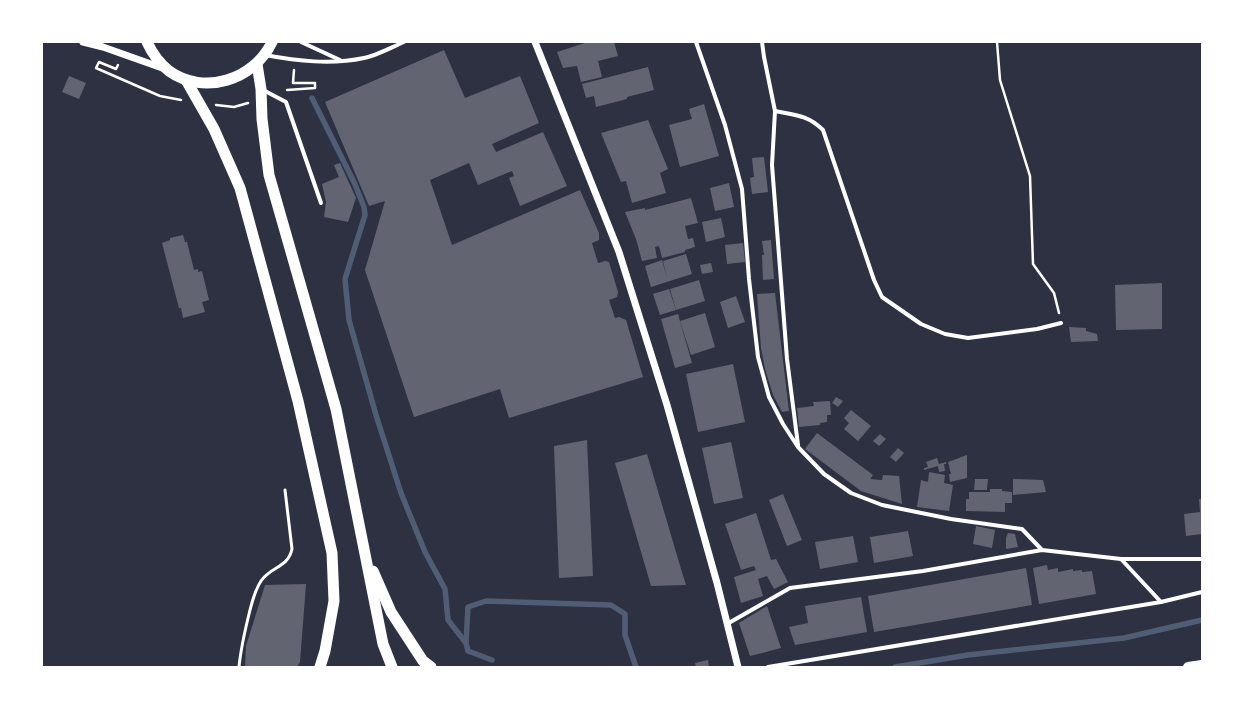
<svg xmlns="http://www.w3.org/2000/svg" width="1244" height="709" viewBox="0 0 1244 709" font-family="'PT Sans',sans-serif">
	<rect width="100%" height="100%" fill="#2d3142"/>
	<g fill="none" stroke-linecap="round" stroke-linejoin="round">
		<g stroke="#4f5d75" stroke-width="5.5">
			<polyline points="312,98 354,182 364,207 365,215 345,279 349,320 376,415 401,493 425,552 445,589 448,620 466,643"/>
			<polyline points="492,660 468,651 466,643 468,607 486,601 611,605 625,614 625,635 636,667"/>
			<polyline points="895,667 968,655 1124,638 1202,620"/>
		</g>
	</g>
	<g fill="#626471">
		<polygon points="588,42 614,42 618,56 598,61 602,77 581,82 577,66 563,68 557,52"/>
		<polygon points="444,50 465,98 520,76 539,123 492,144 496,152 543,132 567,186 520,206 509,178 514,176 512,171 478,185 469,163 430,180 452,245 580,190 599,233 599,240 592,243 598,263 605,261 609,262 618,292 617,297 609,300 615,318 619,317 626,320 643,377 509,418 500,389 414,417 365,270 385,201 369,206 325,102"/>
		<polygon points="648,67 654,90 627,97 627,99 596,107 594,96 586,98 582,84"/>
		<polygon points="69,76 86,83 79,99 62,92"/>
		<polygon points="704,104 719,156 680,167 669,125 692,119 689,109"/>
		<polygon points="648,120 668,169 660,173 666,193 632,203 626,181 621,182 601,133"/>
		<polygon points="764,157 768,192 752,194 750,178 754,177 752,158"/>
		<polygon points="340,163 356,198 348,222 324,217 326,202 322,184 339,177 334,165"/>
		<polygon points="729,183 734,207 715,211 710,188"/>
		<polygon points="691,198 698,223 685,226 688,239 693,238 695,247 685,250 685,252 662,258 659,246 655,247 657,258 642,261 636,239 625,212 645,208 645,210"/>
		<polygon points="721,218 725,237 706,242 702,222"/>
		<polygon points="183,235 185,242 187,242 194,270 198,269 198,272 202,271 209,300 202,302 205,312 183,318 181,308 179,308 162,243 170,240 170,238"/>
		<polygon points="771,240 774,279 763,280 762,255 764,255 762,241"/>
		<polygon points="743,243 745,262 727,264 725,245"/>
		<polygon points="686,254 692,274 651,287 645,266 662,260 667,278 663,261"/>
		<polygon points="711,263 713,272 702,274 700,265"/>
		<polygon points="699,280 705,301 676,310 670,289"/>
		<polygon points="1162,283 1162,329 1116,330 1115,285"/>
		<polygon points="669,289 676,310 660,315 653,294"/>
		<polygon points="775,293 789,411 782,412 773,395 765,369 761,348 757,294"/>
		<polygon points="736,296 745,322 728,328 720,302"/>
		<polygon points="705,313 715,347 691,355 680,321"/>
		<polygon points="678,314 692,363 675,368 661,319"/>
		<polygon points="1069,327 1086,328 1086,331 1097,334 1098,341 1071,342"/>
		<polygon points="733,364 745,422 698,432 686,374"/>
		<polygon points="836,397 843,401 838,407 832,403"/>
		<polygon points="830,401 831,415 827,415 827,422 820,423 820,425 799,427 797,408 814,406 813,402"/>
		<polygon points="851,410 871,426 858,441 844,429 849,423 844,418"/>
		<polygon points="817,433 873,475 870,479 882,480 883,475 899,476 902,504 861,491 805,449"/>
		<polygon points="880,434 886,439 879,446 873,441"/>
		<polygon points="587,440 593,576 559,578 554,446"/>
		<polygon points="731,442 743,498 714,504 702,448"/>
		<polygon points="898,448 904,453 896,462 890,457"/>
		<polygon points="647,454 681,569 686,585 651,586 615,463"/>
		<polygon points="967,455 967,478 950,482 949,474 951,474 948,462"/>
		<polygon points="937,458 939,464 946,462 946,464 944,464 945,471 939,472 938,466 924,470 924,468 928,467 926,462"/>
		<polygon points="929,472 945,475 944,483 953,485 949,511 917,507 921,480 928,482"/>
		<polygon points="975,479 988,479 987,490 974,490"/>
		<polygon points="1013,479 1043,480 1046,492 1013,495"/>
		<polygon points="990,489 1002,489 1002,491 1012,492 1012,503 1005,503 1005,512 966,511 966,499 969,499 969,492 990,492"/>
		<polygon points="783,494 802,540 787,546 769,500"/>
		<polygon points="1199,499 1202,499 1202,534 1186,536 1184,514 1200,512"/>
		<polygon points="756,513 771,560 776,559 788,582 774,589 767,576 758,579 763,596 741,603 734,577 756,570 754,566 741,570 725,524"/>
		<polygon points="976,526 995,530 992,548 973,544"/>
		<polygon points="908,531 913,556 874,563 870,537"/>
		<polygon points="1008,533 1015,534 1018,547 1006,549 1006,538"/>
		<polygon points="853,536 858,562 820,569 815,542"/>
		<polygon points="1047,565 1048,570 1058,568 1058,572 1073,569 1073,571 1082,570 1082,572 1092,571 1096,594 1039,604 1033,568"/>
		<polygon points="1026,568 1032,605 874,632 868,596"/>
		<polygon points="306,584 300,662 297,667 245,667 246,646 265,585"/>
		<polygon points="861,597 867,632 795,645 789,627 808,623 805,606"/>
		<polygon points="767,606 781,648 750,656 739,623"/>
		<polygon points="708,660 709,667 696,667 695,663"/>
	</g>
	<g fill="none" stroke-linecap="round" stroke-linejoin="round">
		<g stroke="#fff" stroke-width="2.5">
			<polyline points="997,42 1000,80 1030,176 1033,264 1054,293 1059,313"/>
			<polyline points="118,65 116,69 99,62 96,68 160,96 181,100"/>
			<polyline points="287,90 315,88 315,83 293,83 294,70"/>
			<polyline points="216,105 234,107 248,103"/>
		</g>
		<path stroke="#fff" stroke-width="3" d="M 239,667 C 241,646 245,630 250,610 C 253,599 255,590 261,581 C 271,566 288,568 292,549 L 285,490"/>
		<g stroke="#fff" stroke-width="4">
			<polyline points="301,42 340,60"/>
			<polyline points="696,42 725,125 742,189 749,279 758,357 769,397 783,424 798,447 824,474 851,493 882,505 951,519 1022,529 1042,550"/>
			<polyline points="762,42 764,57 775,111 772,165 787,359 798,445"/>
			<path d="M 265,55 C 297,61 331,65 364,58 C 376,56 392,47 404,42"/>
			<polyline points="263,90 286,102 321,203"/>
			<path d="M 775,111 C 795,115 808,115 823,130 L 874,280 L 882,297 L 921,324 L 945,334 L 968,338 L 1037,329 L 1061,323"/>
			<polyline points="1121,559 1161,602"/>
			<polyline points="727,624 790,588 923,571 1042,550 1121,559 1202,559"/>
			<polyline points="768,667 1161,602 1202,592"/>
		</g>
		<g stroke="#fff" stroke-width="7">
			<polyline points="83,42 103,47 165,69"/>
			<polyline points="535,42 619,252 667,405 717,583 738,667"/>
		</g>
		<polyline stroke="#fff" stroke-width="10" points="1188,667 1202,665"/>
		<g stroke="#fff" stroke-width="11">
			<path d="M 147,42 C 152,53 159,63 169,71 C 204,96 254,80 272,42"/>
			<polyline points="257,64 261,89 262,119 269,175 336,409 383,644 392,667"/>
			<polyline points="186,80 214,129 240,188 298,401 332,553 334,601 325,651 320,667"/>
			<polyline points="373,571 391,612 423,661 431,667"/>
		</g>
	</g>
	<rect width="1244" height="709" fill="none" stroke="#ffffff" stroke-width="86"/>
</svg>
